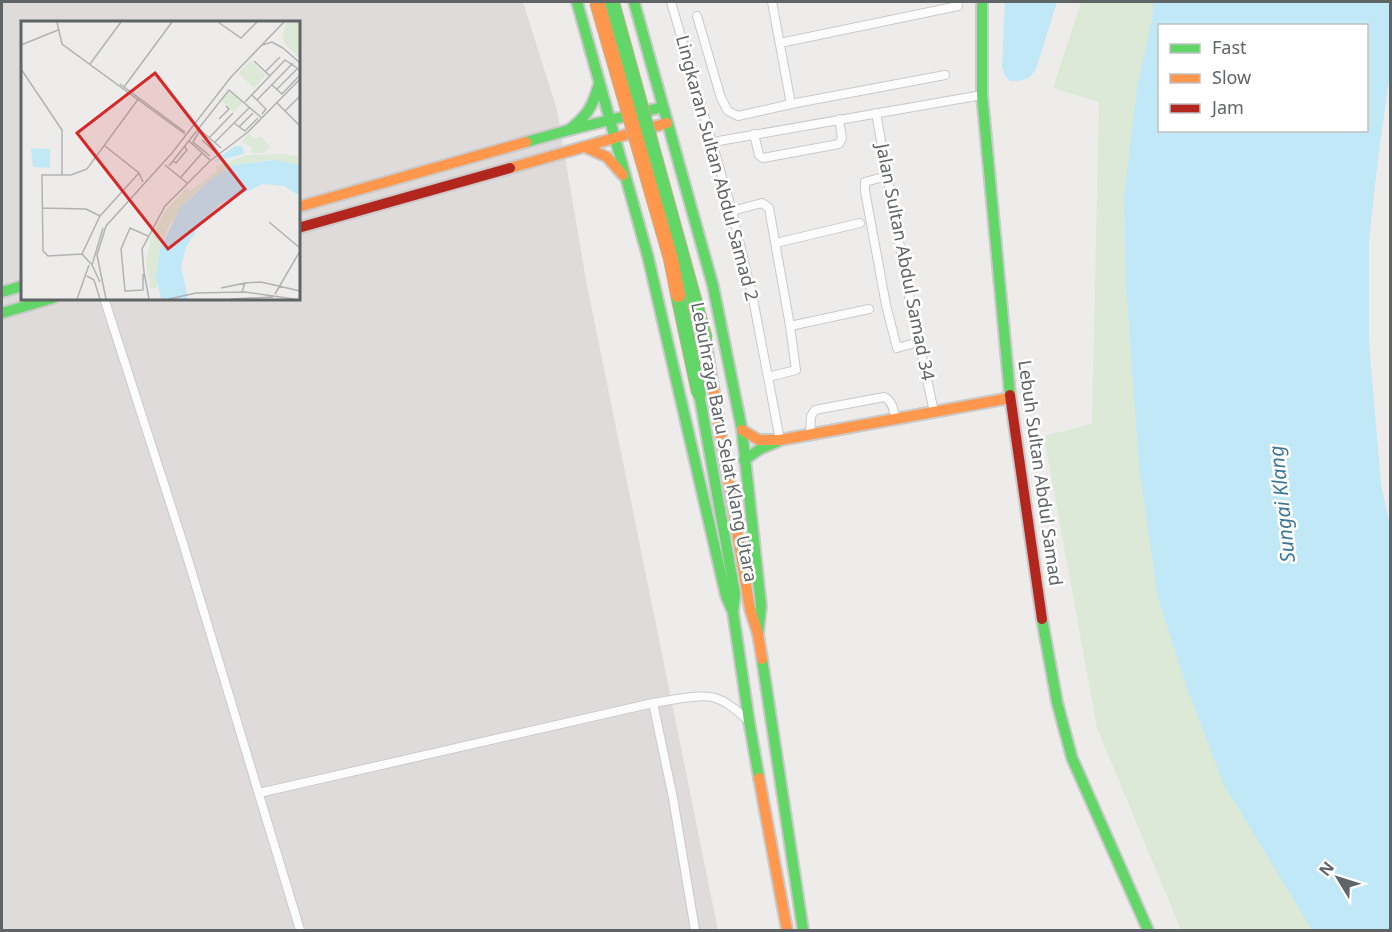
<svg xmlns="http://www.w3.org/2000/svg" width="1392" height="932" viewBox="0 0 1392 932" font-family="'Noto Sans',sans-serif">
	<rect width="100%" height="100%" fill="#eeecea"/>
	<path fill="#dedbda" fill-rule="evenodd" d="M 2,2 L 523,2 L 557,110 L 586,280 L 718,930 L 2,930 ZM 22,22 L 298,22 L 298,298 L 22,298 Z"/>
	<polygon fill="#dbe9d6" points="1081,2 1153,2 1152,19 1137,86 1124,195 1125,275 1139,467 1158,599 1187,688 1281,878 1312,930 1181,930 1097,728 1044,436 1092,424 1099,102 1053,88"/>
	<g fill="#c0e8f7" fill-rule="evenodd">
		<path d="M 1005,2 L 1057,2 L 1036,69 C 1029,80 1023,81 1010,81 L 1005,76 L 1002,67 Z"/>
		<path d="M 1153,2 L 1390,2 L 1390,74 L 1379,150 L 1369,240 L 1369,343 L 1381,484 L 1390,526 L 1390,930 L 1312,930 L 1224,785 L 1187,688 L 1158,599 L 1139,467 L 1125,275 L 1124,195 L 1137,86 L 1152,19 ZM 1160,26 L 1366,26 L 1366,130 L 1160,130 Z"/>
	</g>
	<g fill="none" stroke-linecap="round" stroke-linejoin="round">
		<defs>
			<g id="street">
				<polyline points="671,2 732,211 753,299 780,440"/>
				<polyline points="772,2 791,104"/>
				<polyline points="697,16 721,98 728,111 738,116 791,104 945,75"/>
				<polyline points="780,43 958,6"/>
				<polyline points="876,113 907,286 934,412"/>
				<polyline points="754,134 759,155 763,158 839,144 842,138 839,119"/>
				<polyline points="713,142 982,95"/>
				<polyline points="887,176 865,182 865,191 886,305 897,348 919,342"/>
				<polyline points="732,211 762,203 769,208 790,326 796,370 768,377"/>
				<polyline points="776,243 860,223"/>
				<polyline points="104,298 183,543 300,930"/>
				<polyline points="790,326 869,309"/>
				<path d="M 810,435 L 811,416 L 815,410 L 884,397 C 892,400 894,411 896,419"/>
				<polyline points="653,703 673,798 695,930"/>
				<path d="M 259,793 L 653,703 C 669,701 704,692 718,699 C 730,703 739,713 749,721"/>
			</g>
			<g id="fast">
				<polyline points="577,2 648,257 726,596 733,612"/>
				<polyline points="634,2 713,286 742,430 761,606 758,634"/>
				<polyline points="982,2 982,95 1010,395"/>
				<path d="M 569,130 C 587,116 593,106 599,84"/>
				<polyline points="526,142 569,130 663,107"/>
				<polyline points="2,292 22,286"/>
				<polyline points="2,313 53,298"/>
				<polyline points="699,393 735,594 733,612 749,721 759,778"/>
				<polyline points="744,460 760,449 777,442"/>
				<polyline points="1042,619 1057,702 1072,758 1148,930"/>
				<polyline points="762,659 803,930"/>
			</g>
			<g id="slow">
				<polyline points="585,147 607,157 623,175"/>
				<polyline points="510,168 667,123"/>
				<polyline points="298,207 526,142"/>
				<polyline points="705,339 750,609 758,634 762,659"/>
				<polyline points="742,430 759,440 780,440 1010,398"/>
				<polyline points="759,778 787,930"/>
			</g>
			<g id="jam">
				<polyline points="298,228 510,168"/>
				<polyline points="1010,395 1042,619"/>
			</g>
		</defs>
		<use href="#street" stroke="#cbcaca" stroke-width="10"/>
		<use href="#fast" stroke="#cacaca" stroke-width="14"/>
		<use href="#slow" stroke="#cacaca" stroke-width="14"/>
		<use href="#jam" stroke="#cacaca" stroke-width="14"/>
		<use href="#street" stroke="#fcfcfc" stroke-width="8"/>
		<use href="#fast" stroke="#63d668" stroke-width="10"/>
		<use href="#slow" stroke="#ff974d" stroke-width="10"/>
		<use href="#jam" stroke="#b3261e" stroke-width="10"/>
		<defs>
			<g id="fast-bridge">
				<polyline points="612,2 705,339"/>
				<polyline points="678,295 699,393"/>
			</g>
			<polyline id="slow-bridge" points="597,2 671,259 678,295"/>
		</defs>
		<use href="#fast-bridge" stroke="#c6af97" stroke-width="16" stroke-linecap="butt"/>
		<use href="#slow-bridge" stroke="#c6af97" stroke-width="16" stroke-linecap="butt"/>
		<use href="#fast-bridge" stroke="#63d668" stroke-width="14"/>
		<use href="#slow-bridge" stroke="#ff974d" stroke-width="14"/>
	</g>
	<g text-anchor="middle" stroke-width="5" stroke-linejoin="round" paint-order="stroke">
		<g font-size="18" fill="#5f6467" stroke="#fff">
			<text transform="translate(717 168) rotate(75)" y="6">Lingkaran Sultan Abdul Samad 2</text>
			<text transform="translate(905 262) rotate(79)" y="6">Jalan Sultan Abdul Samad 34</text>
			<text transform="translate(724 442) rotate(79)" y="6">Lebuhraya Baru Selat Klang Utara</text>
			<text transform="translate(1040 473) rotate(82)" y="6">Lebuh Sultan Abdul Samad</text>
		</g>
		<g font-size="20" font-style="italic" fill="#3e7795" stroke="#fff">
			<text transform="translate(1282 504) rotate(-96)" y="7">Sungai Klang</text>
		</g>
	</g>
	<g transform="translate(21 21)">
		<rect width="279" height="279" fill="#eeecea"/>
		<path d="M 266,1 L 279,1 L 279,37 L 264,23 L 261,14 ZM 230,40 L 245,54 L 233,67 L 217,52 ZM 208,69 L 222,81 L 213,91 L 199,79 ZM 228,113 L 234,118 L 240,116 L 249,125 L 243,132 L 230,132 L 230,125 L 220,121 ZM 262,133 L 279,136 L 279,144 L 249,139 L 217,143 L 190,158 L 169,177 L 148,204 L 139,228 L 136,267 L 129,267 L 125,241 L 130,216 L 144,190 L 165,167 L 169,170 L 196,150 L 195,145 L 226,134 Z" fill="#dbe9d6"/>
		<path d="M 214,125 L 221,125 L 223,133 L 192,141 ZM 10,127 L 29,128 L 29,147 L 12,146 ZM 254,139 L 279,144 L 279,175 L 263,165 L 242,163 L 202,181 L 183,198 L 165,226 L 160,245 L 167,278 L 140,278 L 135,256 L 139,228 L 159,187 L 190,158 L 213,144 Z" fill="#c0e8f7"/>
		<path fill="none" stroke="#b1b2b2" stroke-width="1.5" d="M 36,1 L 41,23 L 164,113M 197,1 L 220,17 L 236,1M 0,24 L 37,9M 241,24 L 251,21 L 262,27M 262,27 L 279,42M 233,40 L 249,55M 69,43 L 100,1M 0,48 L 41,109 L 41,154M 244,51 L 259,36M 99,63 L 164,111M 251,64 L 261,73 L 279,54M 103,66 L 151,1M 255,69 L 277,47M 231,74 L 245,88 L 241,93M 236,79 L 272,42M 224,81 L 264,39 L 279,49M 256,82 L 279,105M 264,90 L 279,75M 198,98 L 208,88 L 205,85M 213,102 L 224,110 L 237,97M 218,106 L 232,92M 177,107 L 200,127M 178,111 L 172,121 L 189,135M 188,117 L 212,92M 181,119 L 195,132M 168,120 L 189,139M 194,121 L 229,86M 84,125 L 118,152 L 122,161M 152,140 L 155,142 L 166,129 L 164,126M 144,144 L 166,162M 148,145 L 208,69 L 241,97M 160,156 L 181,132M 21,187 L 65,188 L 79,195M 248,201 L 279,227M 61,233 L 79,195 L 118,152M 71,244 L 61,233 L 27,235 L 22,230 L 21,154 L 50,154 L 66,148 L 118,77M 123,251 L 128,278M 123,252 L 121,228 L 144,185 L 189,140 L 227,111 L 279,58M 122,253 L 122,269 L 104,270 L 100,228 L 109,207 L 127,215M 66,255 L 73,259 L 79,278M 79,261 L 71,244 L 82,207M 200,267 L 224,262M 221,271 L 224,262 L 240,261 L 279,270M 254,273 L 279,230M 56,278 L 68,244M 85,278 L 76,234 L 85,205 L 151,132 L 210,56 L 263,1M 148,278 L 175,272 L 224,271 L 273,278M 210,278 L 252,276"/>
		<path fill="#d62828" fill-opacity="0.15" stroke="#d62828" stroke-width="3" d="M 134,52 L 224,168 L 147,228 L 56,112 Z"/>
		<rect width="279" height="279" fill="none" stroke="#5f6467" stroke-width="3"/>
	</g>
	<rect width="1392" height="932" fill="none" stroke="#5f6467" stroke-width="6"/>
	<rect x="1158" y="24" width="210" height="108" fill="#ffffff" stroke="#bfc1c2" stroke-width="1.5"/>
	<rect x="1170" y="44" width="30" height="9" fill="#63d668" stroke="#bfc1c2" stroke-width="1.5"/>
	<text x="1212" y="54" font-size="18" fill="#5f6467">Fast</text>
	<rect x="1170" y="74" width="30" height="9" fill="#ff974d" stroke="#bfc1c2" stroke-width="1.5"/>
	<text x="1212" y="84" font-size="18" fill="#5f6467">Slow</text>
	<rect x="1170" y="104" width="30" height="9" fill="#b3261e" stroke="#bfc1c2" stroke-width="1.5"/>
	<text x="1212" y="114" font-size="18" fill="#5f6467">Jam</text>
	<g transform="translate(1338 878) rotate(308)" stroke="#ffffff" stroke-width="4.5" paint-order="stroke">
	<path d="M0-4.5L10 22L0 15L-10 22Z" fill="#5f6467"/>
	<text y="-9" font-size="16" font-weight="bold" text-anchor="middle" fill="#5f6467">N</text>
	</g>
</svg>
